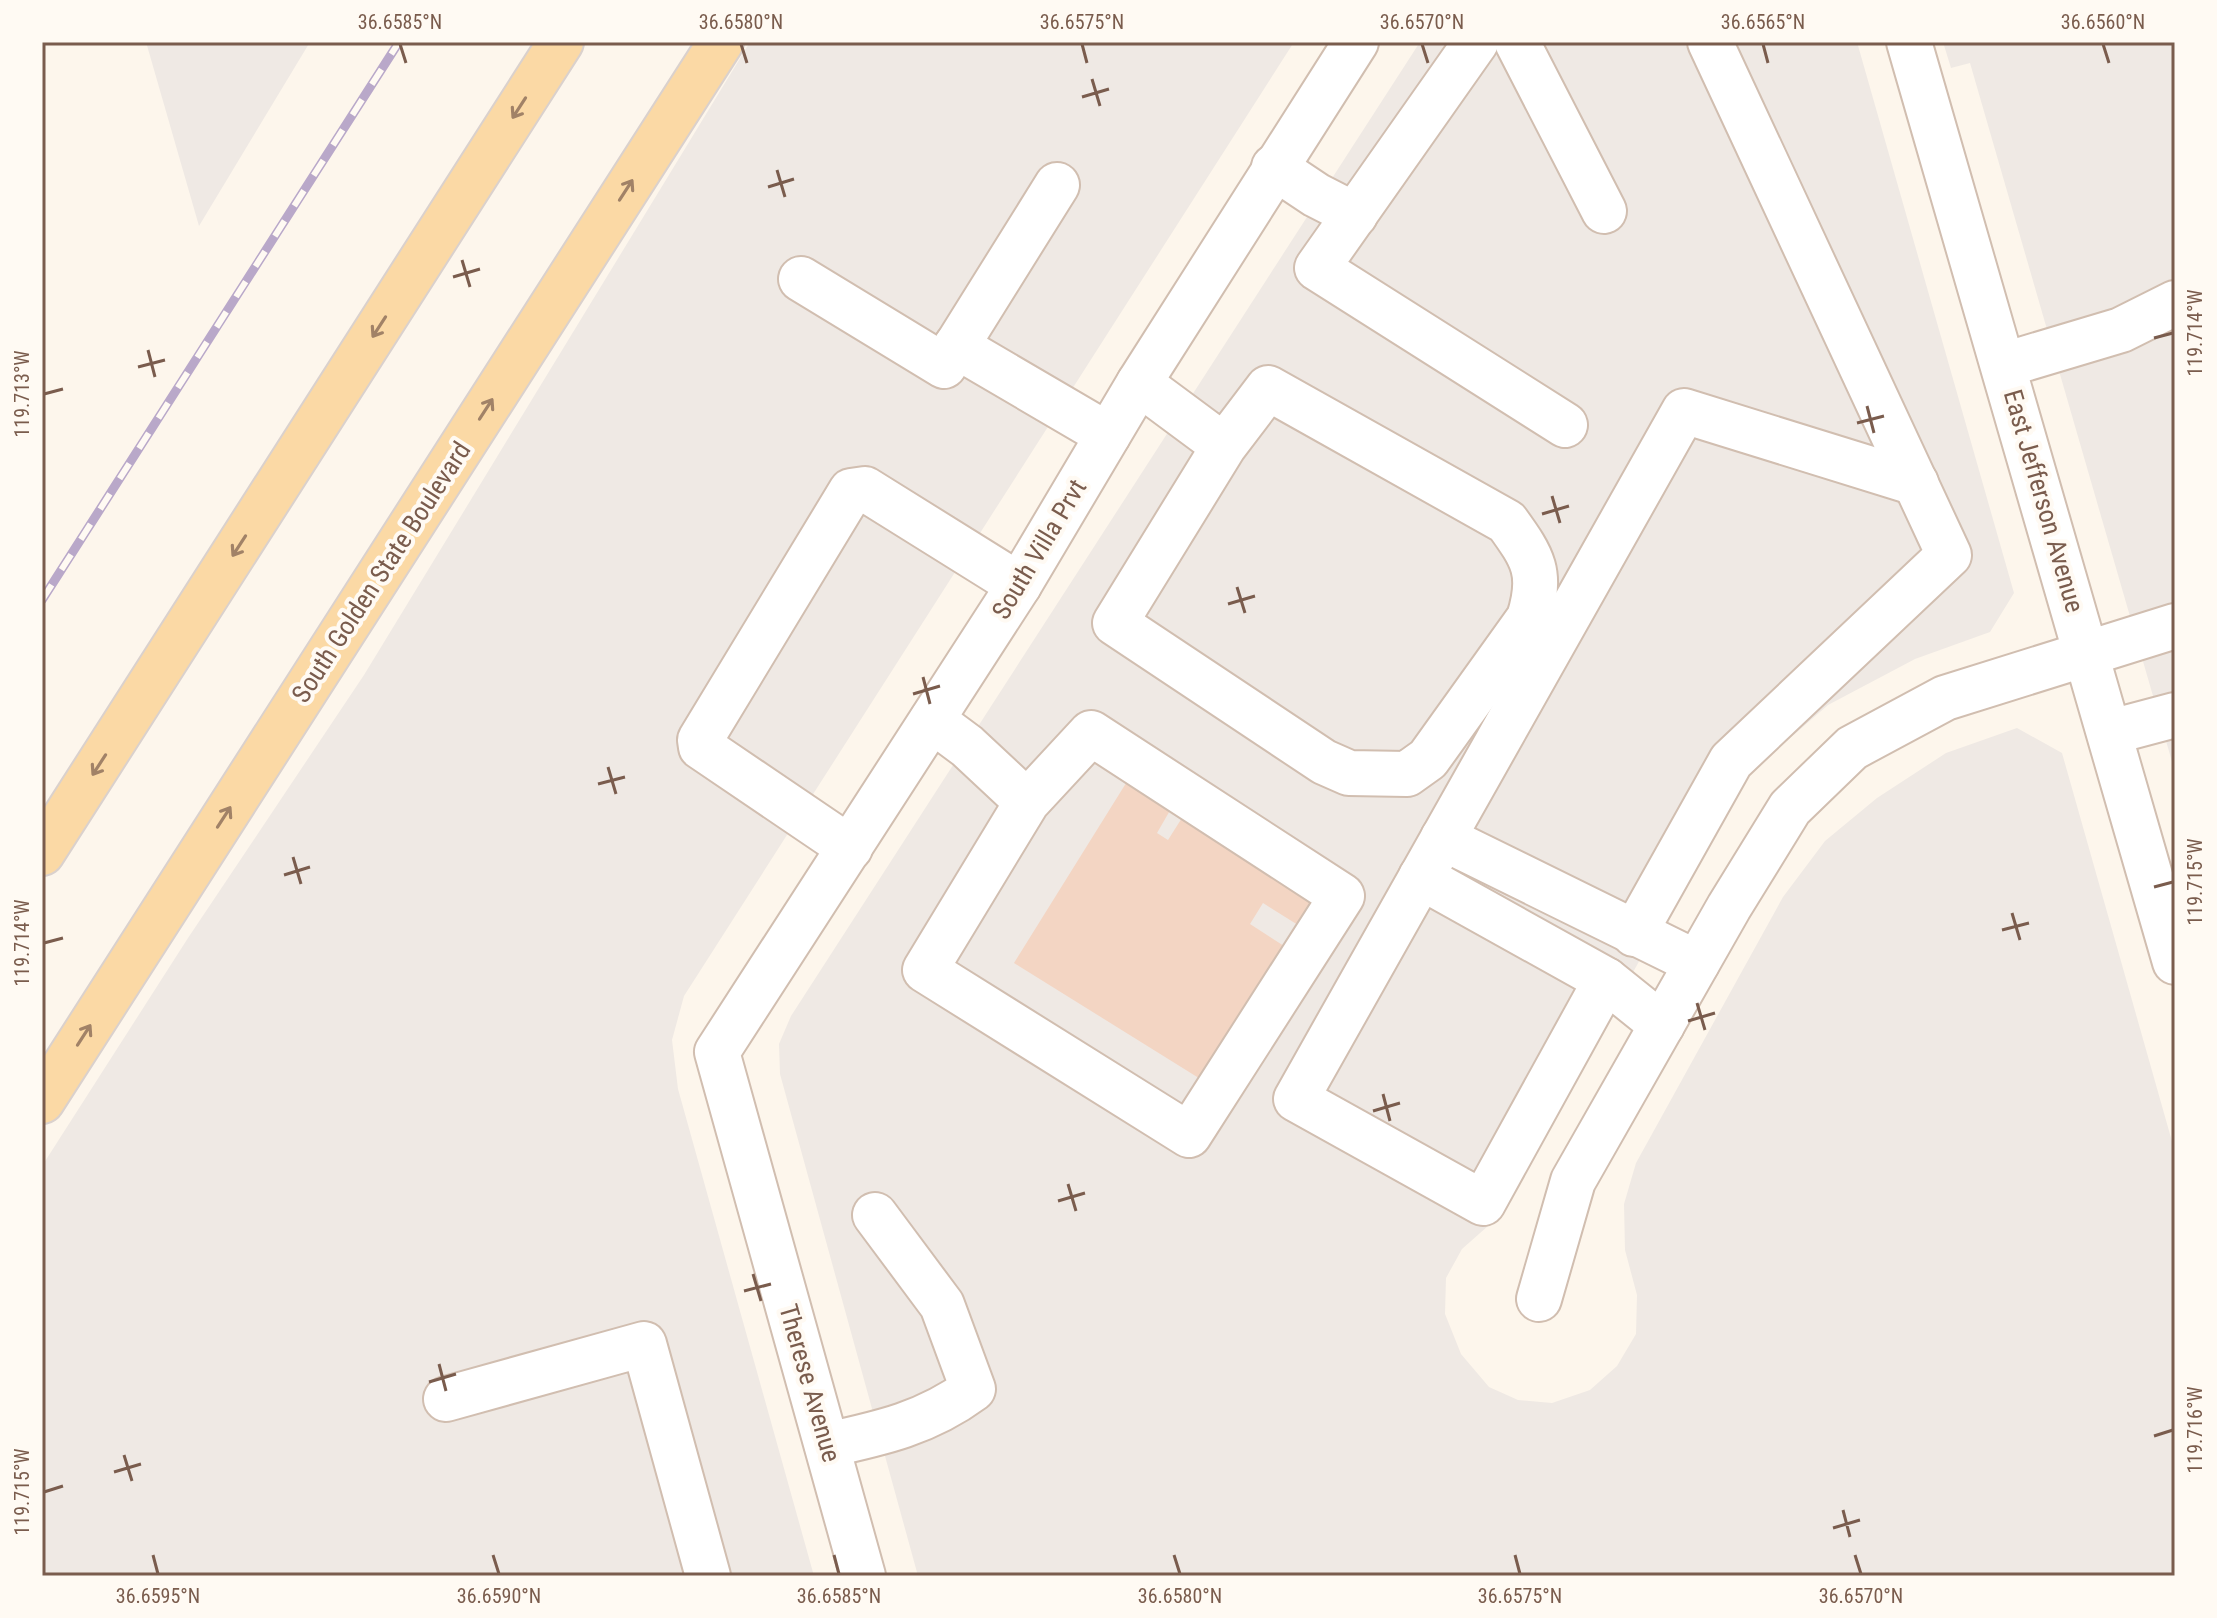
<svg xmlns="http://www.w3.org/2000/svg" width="2217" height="1618" viewBox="0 0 2217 1618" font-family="'Roboto Condensed',sans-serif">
	<rect width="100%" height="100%" fill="#fdf6ec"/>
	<g fill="#efe9e4">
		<polygon points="146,42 310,42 199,226"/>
		<polygon points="750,42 1294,42 684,996 672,1040 678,1089 814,1576 42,1576 42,1166 188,938 364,675"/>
		<polygon points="1420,42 1857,42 2014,593 1990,632 1915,659 1828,705 1750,773 1702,848 1506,1201 1488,1226 1462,1249 1446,1278 1445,1314 1461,1354 1489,1387 1518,1400 1552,1403 1590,1390 1617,1366 1636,1334 1637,1295 1625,1250 1624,1204 1636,1163 1783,897 1825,841 1877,798 1946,753 2017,728 2062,753 2175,1152 2175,1576 918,1576 780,1074 779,1044 791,1016"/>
		<polygon points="1943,42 2175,42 2175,772 1970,63 1951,68"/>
	</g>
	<polygon fill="#f3d5c3" points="1128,780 1172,807 1157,833 1168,840 1187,810 1306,884 1311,904 1298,925 1263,903 1250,924 1284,946 1202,1080 1014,963"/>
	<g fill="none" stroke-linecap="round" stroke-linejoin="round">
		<defs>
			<g id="minor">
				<polyline points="1476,42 1317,268 1565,425"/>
				<polyline points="1517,42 1604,211"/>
				<polyline points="1909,42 2175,962"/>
				<polyline points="1274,167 1316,195 1355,215"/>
				<polyline points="801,279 944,366 1057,185"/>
				<polyline points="956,346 1108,435"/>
				<polyline points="2004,365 2121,330 2175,303"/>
				<path d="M 1139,383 L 1224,446 L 1115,623 L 1324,762 L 1349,773 L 1407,774 L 1428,759 L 1529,618 C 1543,573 1533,558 1507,522 L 1268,388 L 1224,446"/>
				<polyline points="932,720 967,746 1027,802 925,970 1189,1135 1342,896 1091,733 1027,802"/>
				<polyline points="2111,732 2175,715"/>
				<polyline points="1443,838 1697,963"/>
				<polyline points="850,848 701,747 700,740 851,491 865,489 1019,585"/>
				<polyline points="1421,877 1606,980 1662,1025"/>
				<polyline points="1634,934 1731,761 1949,555 1710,42"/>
				<polyline points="1606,980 1483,1203 1296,1099 1684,411 1916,483"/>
				<polyline points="1539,1299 1573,1181 1729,907 1790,808 1852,748 1945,698 2175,626"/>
				<polyline points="446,1399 644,1344 708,1576"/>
				<path d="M 827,1445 C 882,1433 927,1423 973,1389 L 942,1305 L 875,1215"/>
				<polyline points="863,1576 717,1052 1019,585 1139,383 1356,42"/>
			</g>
			<g id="major">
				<polyline points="42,853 561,42"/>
				<polyline points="42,1101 721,42"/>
			</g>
		</defs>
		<use href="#minor" stroke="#d1beb0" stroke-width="48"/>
		<use href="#major" stroke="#dad1cd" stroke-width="48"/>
		<use href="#minor" stroke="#fff" stroke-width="44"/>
		<use href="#major" stroke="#fbd9a5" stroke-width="44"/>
		<defs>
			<polyline id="rail" points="42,600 399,42"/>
		</defs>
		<use href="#rail" stroke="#b9a8c9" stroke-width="9"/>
		<use href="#rail" stroke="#fffaf3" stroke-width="6" stroke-dasharray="18" stroke-linecap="butt"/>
	</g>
	<defs><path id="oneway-shaft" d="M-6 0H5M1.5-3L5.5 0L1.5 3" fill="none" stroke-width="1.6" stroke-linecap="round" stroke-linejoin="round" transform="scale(2)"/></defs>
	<g stroke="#a18267">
		<use href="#oneway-shaft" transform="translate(519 108) rotate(123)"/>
		<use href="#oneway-shaft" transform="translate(626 190) rotate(-57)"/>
		<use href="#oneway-shaft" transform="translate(379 327) rotate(123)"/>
		<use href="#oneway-shaft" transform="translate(486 409) rotate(-57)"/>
		<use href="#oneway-shaft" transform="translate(239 546) rotate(123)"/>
		<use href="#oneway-shaft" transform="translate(99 765) rotate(123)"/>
		<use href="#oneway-shaft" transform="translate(224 817) rotate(-57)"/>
		<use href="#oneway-shaft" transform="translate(84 1035) rotate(-57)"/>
	</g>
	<path fill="none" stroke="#7a5c4d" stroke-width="3" d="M 400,44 L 406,63M 741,44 L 747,63M 1082,44 L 1087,63M 1422,44 L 1428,63M 1763,44 L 1768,63M 2103,44 L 2109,63M 1092,79 L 1100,106M 1082,97 L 1109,89M 777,170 L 785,197M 768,187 L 794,179M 462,260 L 470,287M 453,277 L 480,269M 2154,338 L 2173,333M 148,350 L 155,377M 138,367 L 165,360M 44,394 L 63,389M 1867,406 L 1874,433M 1857,423 L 1884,416M 1552,496 L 1560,523M 1542,514 L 1569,506M 1237,587 L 1245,613M 1228,604 L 1255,596M 923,677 L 930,704M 913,694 L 940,686M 608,767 L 616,794M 598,784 L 625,777M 293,857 L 301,884M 284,875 L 310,867M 2154,887 L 2173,882M 2012,913 L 2020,940M 2002,930 L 2029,923M 44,943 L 63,938M 1697,1003 L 1705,1030M 1688,1021 L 1715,1013M 1383,1094 L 1390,1121M 1373,1111 L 1400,1103M 1068,1184 L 1076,1211M 1058,1201 L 1085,1193M 753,1274 L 761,1301M 744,1291 L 771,1284M 439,1364 L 446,1391M 429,1382 L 456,1374M 2154,1436 L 2173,1430M 124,1455 L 132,1481M 114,1472 L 141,1464M 44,1492 L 63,1486M 1843,1510 L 1850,1537M 1833,1528 L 1860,1520M 153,1555 L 158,1574M 493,1555 L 499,1574M 834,1555 L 839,1574M 1174,1555 L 1180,1574M 1515,1555 L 1520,1574M 1855,1555 L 1861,1574"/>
	<g text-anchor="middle" stroke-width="8" stroke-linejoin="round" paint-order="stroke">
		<g font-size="26" fill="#7a5c4d" stroke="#fffaf3">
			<text transform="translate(2044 501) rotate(74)" y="9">East Jefferson Avenue</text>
			<text transform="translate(1039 549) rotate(-59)" y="9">South Villa Prvt</text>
			<text transform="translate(381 572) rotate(-57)" y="9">South Golden State Boulevard</text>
			<text transform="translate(810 1383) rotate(74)" y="9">Therese Avenue</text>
		</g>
	</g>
	<rect width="2217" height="1618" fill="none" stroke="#fffaf3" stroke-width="88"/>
	<rect x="44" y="44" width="2129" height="1530" fill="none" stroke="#7a5c4d" stroke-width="3"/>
	<g font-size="20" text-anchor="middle" fill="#7a5c4d">
		<text x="400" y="29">36.6585°N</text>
		<text x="741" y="29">36.6580°N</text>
		<text x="1082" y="29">36.6575°N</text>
		<text x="1422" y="29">36.6570°N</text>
		<text x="1763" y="29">36.6565°N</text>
		<text x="2103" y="29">36.6560°N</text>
		<text transform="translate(2195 333) rotate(-90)" y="7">119.714°W</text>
		<text transform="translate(22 394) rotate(-90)" y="7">119.713°W</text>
		<text transform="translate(2195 882) rotate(-90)" y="7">119.715°W</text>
		<text transform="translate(22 943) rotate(-90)" y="7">119.714°W</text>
		<text transform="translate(2195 1430) rotate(-90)" y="7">119.716°W</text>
		<text transform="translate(22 1492) rotate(-90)" y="7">119.715°W</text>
		<text x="158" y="1603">36.6595°N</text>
		<text x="499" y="1603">36.6590°N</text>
		<text x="839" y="1603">36.6585°N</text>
		<text x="1180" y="1603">36.6580°N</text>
		<text x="1520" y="1603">36.6575°N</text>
		<text x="1861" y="1603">36.6570°N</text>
	</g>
</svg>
